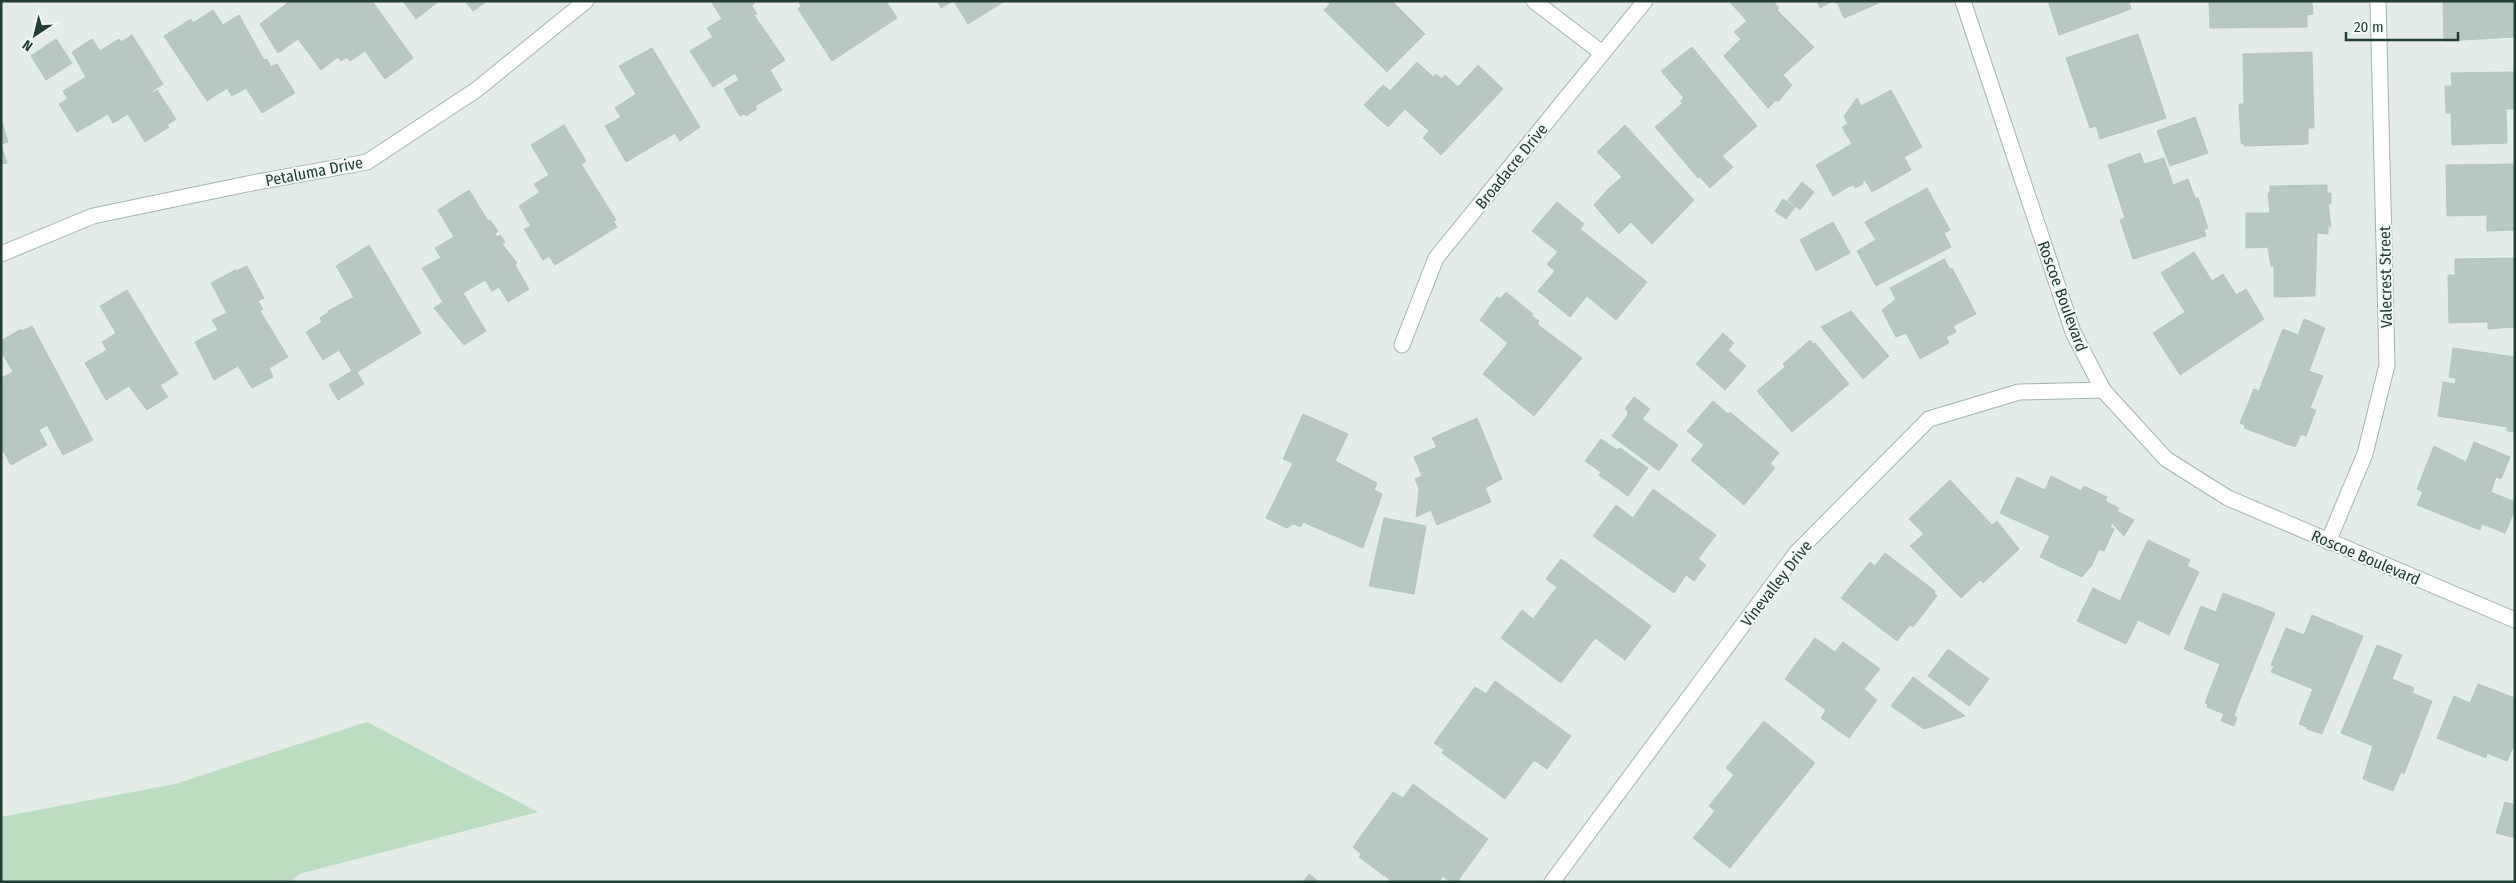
<svg xmlns="http://www.w3.org/2000/svg" width="2516" height="883" viewBox="0 0 2516 883" font-family="'Fira Sans Condensed',sans-serif">
	<rect width="100%" height="100%" fill="#e3ece7"/>
	<polygon fill="#bcddc2" points="367,722 538,812 299,874 291,882 1,882 1,817 175,784"/>
	<g fill="#b8c7c0" stroke="#b5c6be">
		<polygon points="290,1 372,1 413,58 385,79 365,51 350,61 347,57 341,61 338,57 321,70 298,39 278,53 260,24"/>
		<polygon points="403,1 439,1 416,19"/>
		<polygon points="465,1 487,1 473,11"/>
		<polygon points="711,1 756,1 752,6 757,14 754,15 785,60 770,70 782,90 755,106 757,109 746,116 744,114 740,116 724,89 739,80 735,73 713,87 690,51 713,37 707,28 722,19"/>
		<polygon points="802,1 886,1 897,18 832,61 798,9 801,6 799,3"/>
		<polygon points="937,1 953,1 941,8"/>
		<polygon points="954,1 1005,1 968,24"/>
		<polygon points="1327,1 1392,1 1425,34 1387,72 1324,10 1330,4"/>
		<polygon points="1729,1 1773,1 1779,8 1777,10 1814,47 1783,75 1792,85 1778,102 1776,100 1768,108 1724,56 1741,39 1734,32 1747,21"/>
		<polygon points="1817,1 1833,1 1820,8"/>
		<polygon points="1834,1 1878,1 1879,3 1844,18 1837,2 1834,3"/>
		<polygon points="2048,1 2129,1 2131,9 2059,35"/>
		<polygon points="2209,1 2312,1 2313,14 2307,15 2307,27 2210,28"/>
		<polygon points="2443,1 2515,1 2515,37 2444,41"/>
		<polygon points="213,10 223,25 239,15 264,60 267,59 271,67 277,64 295,93 262,113 246,88 232,96 227,88 207,101 164,36 191,19 193,23"/>
		<polygon points="2138,34 2166,118 2100,139 2096,126 2090,128 2066,58"/>
		<polygon points="132,35 163,84 152,91 153,93 157,90 176,119 167,125 169,127 145,142 128,114 113,123 108,114 77,132 59,104 68,99 63,91 86,77 72,52 92,39 100,51 119,39 121,42"/>
		<polygon points="56,39 72,63 46,80 31,56"/>
		<polygon points="1692,47 1757,126 1722,156 1733,167 1710,188 1700,177 1698,178 1655,127 1683,103 1680,101 1684,98 1661,71"/>
		<polygon points="652,48 700,127 680,141 675,133 626,162 605,126 621,117 615,108 636,94 619,66"/>
		<polygon points="2312,52 2314,128 2308,128 2308,144 2244,146 2244,144 2241,143 2239,104 2244,104 2243,54"/>
		<polygon points="1417,62 1433,77 1436,74 1442,79 1445,75 1458,87 1478,65 1503,89 1441,155 1423,138 1429,131 1405,109 1388,127 1364,105 1383,85 1390,91"/>
		<polygon points="2515,72 2515,109 2506,109 2507,143 2452,145 2451,113 2446,113 2445,86 2452,86 2451,73"/>
		<polygon points="1891,90 1922,147 1904,157 1911,170 1872,192 1865,180 1862,182 1863,184 1855,188 1854,185 1848,187 1833,196 1816,165 1852,144 1842,127 1848,124 1844,116 1857,98 1861,106"/>
		<polygon points="2195,117 2208,153 2170,166 2157,131"/>
		<polygon points="1,119 8,142 1,144"/>
		<polygon points="564,125 586,161 581,164 616,220 613,221 617,227 555,265 549,256 543,260 524,229 531,226 519,206 540,192 534,184 549,175 531,145"/>
		<polygon points="1625,125 1694,200 1652,244 1631,222 1619,234 1594,205 1608,189 1622,177 1597,152"/>
		<polygon points="1,145 7,163 1,164"/>
		<polygon points="2140,153 2144,164 2164,158 2173,185 2188,179 2195,198 2198,198 2208,228 2204,230 2206,236 2133,259 2120,220 2125,218 2108,165"/>
		<polygon points="2515,164 2515,230 2487,231 2487,215 2447,216 2446,165"/>
		<polygon points="1802,182 1814,192 1800,210 1788,200"/>
		<polygon points="2327,185 2327,193 2331,193 2331,204 2328,204 2331,226 2328,226 2328,234 2317,233 2315,296 2274,297 2274,266 2271,266 2268,247 2246,248 2246,213 2270,213 2268,193 2270,193 2270,186"/>
		<polygon points="1927,188 1950,230 1944,233 1951,247 1876,286 1857,251 1876,240 1865,222"/>
		<polygon points="469,190 488,221 490,220 498,231 495,234 498,237 500,235 505,242 502,244 517,263 515,265 529,289 508,302 499,287 492,291 485,280 463,293 486,331 464,345 434,308 443,302 422,268 441,258 435,248 454,237 438,210"/>
		<polygon points="1783,199 1795,207 1786,219 1775,211"/>
		<polygon points="1557,202 1584,224 1580,229 1647,282 1616,320 1587,296 1570,317 1538,291 1555,271 1547,264 1558,252 1532,231"/>
		<polygon points="1833,222 1850,253 1816,271 1800,240"/>
		<polygon points="369,245 421,333 357,372 364,384 338,400 329,385 352,371 339,350 323,360 306,332 322,322 320,318 329,312 328,311 354,297 336,266"/>
		<polygon points="2194,252 2212,281 2223,274 2236,295 2246,289 2264,319 2180,375 2153,333 2185,312 2161,273"/>
		<polygon points="2515,258 2515,327 2488,329 2488,322 2449,323 2448,275 2455,275 2455,259"/>
		<polygon points="1944,259 1950,269 1952,268 1976,314 1953,326 1956,332 1946,337 1949,343 1920,359 1906,333 1896,337 1882,310 1896,299 1890,288"/>
		<polygon points="247,266 264,298 258,301 263,309 260,311 288,357 269,368 273,377 252,388 238,366 214,380 195,342 218,330 212,320 227,313 211,283 235,270 236,271"/>
		<polygon points="127,290 178,374 160,385 168,397 147,410 129,386 106,400 85,363 107,350 102,342 116,333 100,306"/>
		<polygon points="1506,292 1533,314 1532,316 1539,321 1537,324 1582,358 1534,416 1483,374 1508,343 1480,320 1497,297 1500,299"/>
		<polygon points="1851,311 1889,356 1863,379 1821,327"/>
		<polygon points="2304,319 2325,328 2309,371 2323,376 2310,408 2316,410 2306,436 2301,434 2295,447 2244,428 2245,425 2240,423 2254,389 2259,391 2283,329 2298,335"/>
		<polygon points="32,326 93,440 63,455 47,425 39,430 47,445 11,465 1,447 1,378 13,372 1,351 1,341 21,329 22,331"/>
		<polygon points="1723,333 1734,343 1728,350 1746,366 1725,390 1696,364"/>
		<polygon points="1810,340 1813,344 1815,343 1849,384 1792,432 1757,391 1785,367 1783,364"/>
		<polygon points="2453,348 2515,357 2515,432 2507,431 2507,427 2438,416 2443,382 2455,384 2456,378 2449,377"/>
		<polygon points="1634,397 1650,409 1642,419 1678,445 1659,471 1612,436 1627,416 1628,411 1625,409"/>
		<polygon points="1713,401 1728,414 1730,412 1779,453 1770,464 1775,468 1744,505 1691,460 1704,445 1687,431"/>
		<polygon points="1303,414 1348,434 1335,461 1377,483 1374,490 1382,494 1363,548 1303,522 1301,527 1293,524 1287,528 1266,518 1293,463 1283,459"/>
		<polygon points="1477,418 1502,479 1485,488 1491,502 1437,525 1431,510 1416,517 1419,488 1415,479 1422,476 1414,457 1437,447 1432,438"/>
		<polygon points="1601,439 1617,450 1620,448 1648,468 1628,496 1599,475 1601,472 1585,461"/>
		<polygon points="2474,442 2510,457 2501,479 2496,477 2491,492 2515,502 2515,509 2505,533 2482,524 2480,530 2417,505 2423,492 2417,489 2434,446 2466,462"/>
		<polygon points="2051,476 2081,491 2084,486 2107,497 2105,501 2119,508 2117,511 2134,520 2124,536 2112,523 2110,527 2114,529 2104,551 2099,549 2092,565 2082,577 2040,557 2050,536 2000,513 2017,477 2045,490"/>
		<polygon points="1950,480 1992,525 1997,521 2019,549 1983,583 1980,580 1961,598 1910,546 1924,534 1909,519"/>
		<polygon points="1653,489 1716,535 1698,559 1706,565 1694,581 1686,575 1674,593 1593,536 1616,505 1633,518"/>
		<polygon points="1384,518 1426,526 1414,594 1369,586"/>
		<polygon points="2148,540 2190,560 2187,566 2199,572 2169,635 2138,620 2126,644 2077,621 2093,588 2120,601"/>
		<polygon points="1885,553 1935,591 1934,593 1937,596 1913,627 1910,625 1897,641 1841,598 1870,562 1875,566"/>
		<polygon points="1561,559 1651,626 1625,660 1595,638 1561,683 1501,638 1522,610 1533,619 1557,587 1546,579"/>
		<polygon points="2223,593 2275,613 2237,707 2234,716 2237,718 2234,726 2221,721 2224,714 2207,707 2208,704 2205,703 2220,664 2184,649 2201,606 2216,612"/>
		<polygon points="2312,615 2363,636 2322,734 2307,729 2307,727 2299,724 2313,689 2271,672 2274,666 2271,665 2286,628 2304,635"/>
		<polygon points="1815,638 1835,652 1843,642 1880,669 1864,689 1877,700 1849,738 1821,718 1826,710 1785,679"/>
		<polygon points="2377,645 2402,655 2392,679 2414,688 2412,693 2432,701 2404,774 2401,772 2393,791 2363,779 2373,746 2341,733"/>
		<polygon points="1948,649 1989,679 1969,706 1928,676"/>
		<polygon points="1913,677 1965,716 1924,729 1891,706"/>
		<polygon points="1495,681 1571,736 1547,769 1534,760 1505,799 1442,753 1444,750 1434,743 1475,687 1486,694"/>
		<polygon points="2478,684 2515,698 2515,743 2507,761 2487,753 2486,758 2437,738 2454,696 2470,703"/>
		<polygon points="1764,721 1815,763 1730,868 1693,838 1715,811 1709,806 1734,775 1726,768"/>
		<polygon points="1413,784 1488,839 1457,882 1450,882 1443,876 1439,882 1393,882 1359,857 1361,854 1353,847 1393,792 1403,798"/>
		<polygon points="2505,802 2515,805 2515,838 2496,833"/>
		<polygon points="1309,874 1319,882 1303,882"/>
	</g>
	<g fill="none" stroke-linecap="round" stroke-linejoin="round">
		<defs>
			<g id="minor">
				<polyline points="1534,1 1602,53"/>
				<polyline points="1963,1 2073,332 2103,390 2166,459 2228,498 2515,620"/>
				<polyline points="1,254 93,216 247,184 367,162 476,90 586,1"/>
				<polyline points="1402,345 1436,258 1645,1"/>
				<polyline points="2328,542 2365,454 2387,365 2378,1"/>
				<polyline points="1552,882 1797,552 1929,419 2019,392 2103,390"/>
			</g>
		</defs>
		<use href="#minor" stroke="#a5b4ae" stroke-width="17"/>
		<use href="#minor" stroke="#fff" stroke-width="15"/>
	</g>
	<g text-anchor="middle" stroke-width="4" stroke-linejoin="round" paint-order="stroke">
		<g font-size="16" fill="#223e34" stroke="#f3f9f5">
			<text transform="translate(1511 166) rotate(-51)" y="6">Broadacre Drive</text>
			<text transform="translate(314 171) rotate(-11)" y="6">Petaluma Drive</text>
			<text transform="translate(2385 277) rotate(-91)" y="6">Valecrest Street</text>
			<text transform="translate(2063 296) rotate(70)" y="6">Roscoe Boulevard</text>
			<text transform="translate(2366 557) rotate(23)" y="6">Roscoe Boulevard</text>
			<text transform="translate(1776 583) rotate(-52)" y="6">Vinevalley Drive</text>
		</g>
	</g>
	<rect width="2516" height="883" fill="none" stroke="#223e34" stroke-width="5"/>
	<g transform="translate(35 35) rotate(215)" stroke="#f3f9f5" stroke-width="4" paint-order="stroke">
	<path d="M0-4L9 19L0 12L-9 19Z" fill="#223e34"/>
	<text y="-8" font-size="14" font-weight="bold" text-anchor="middle" fill="#223e34">N</text>
	</g>
	<path d="M2346 32v8h112v-8" fill="none" stroke="#223e34" stroke-width="2.5"/>
	<text x="2354" y="32" font-size="15" fill="#223e34" stroke="#f3f9f5" stroke-width="4" paint-order="stroke">20 m</text>
</svg>
